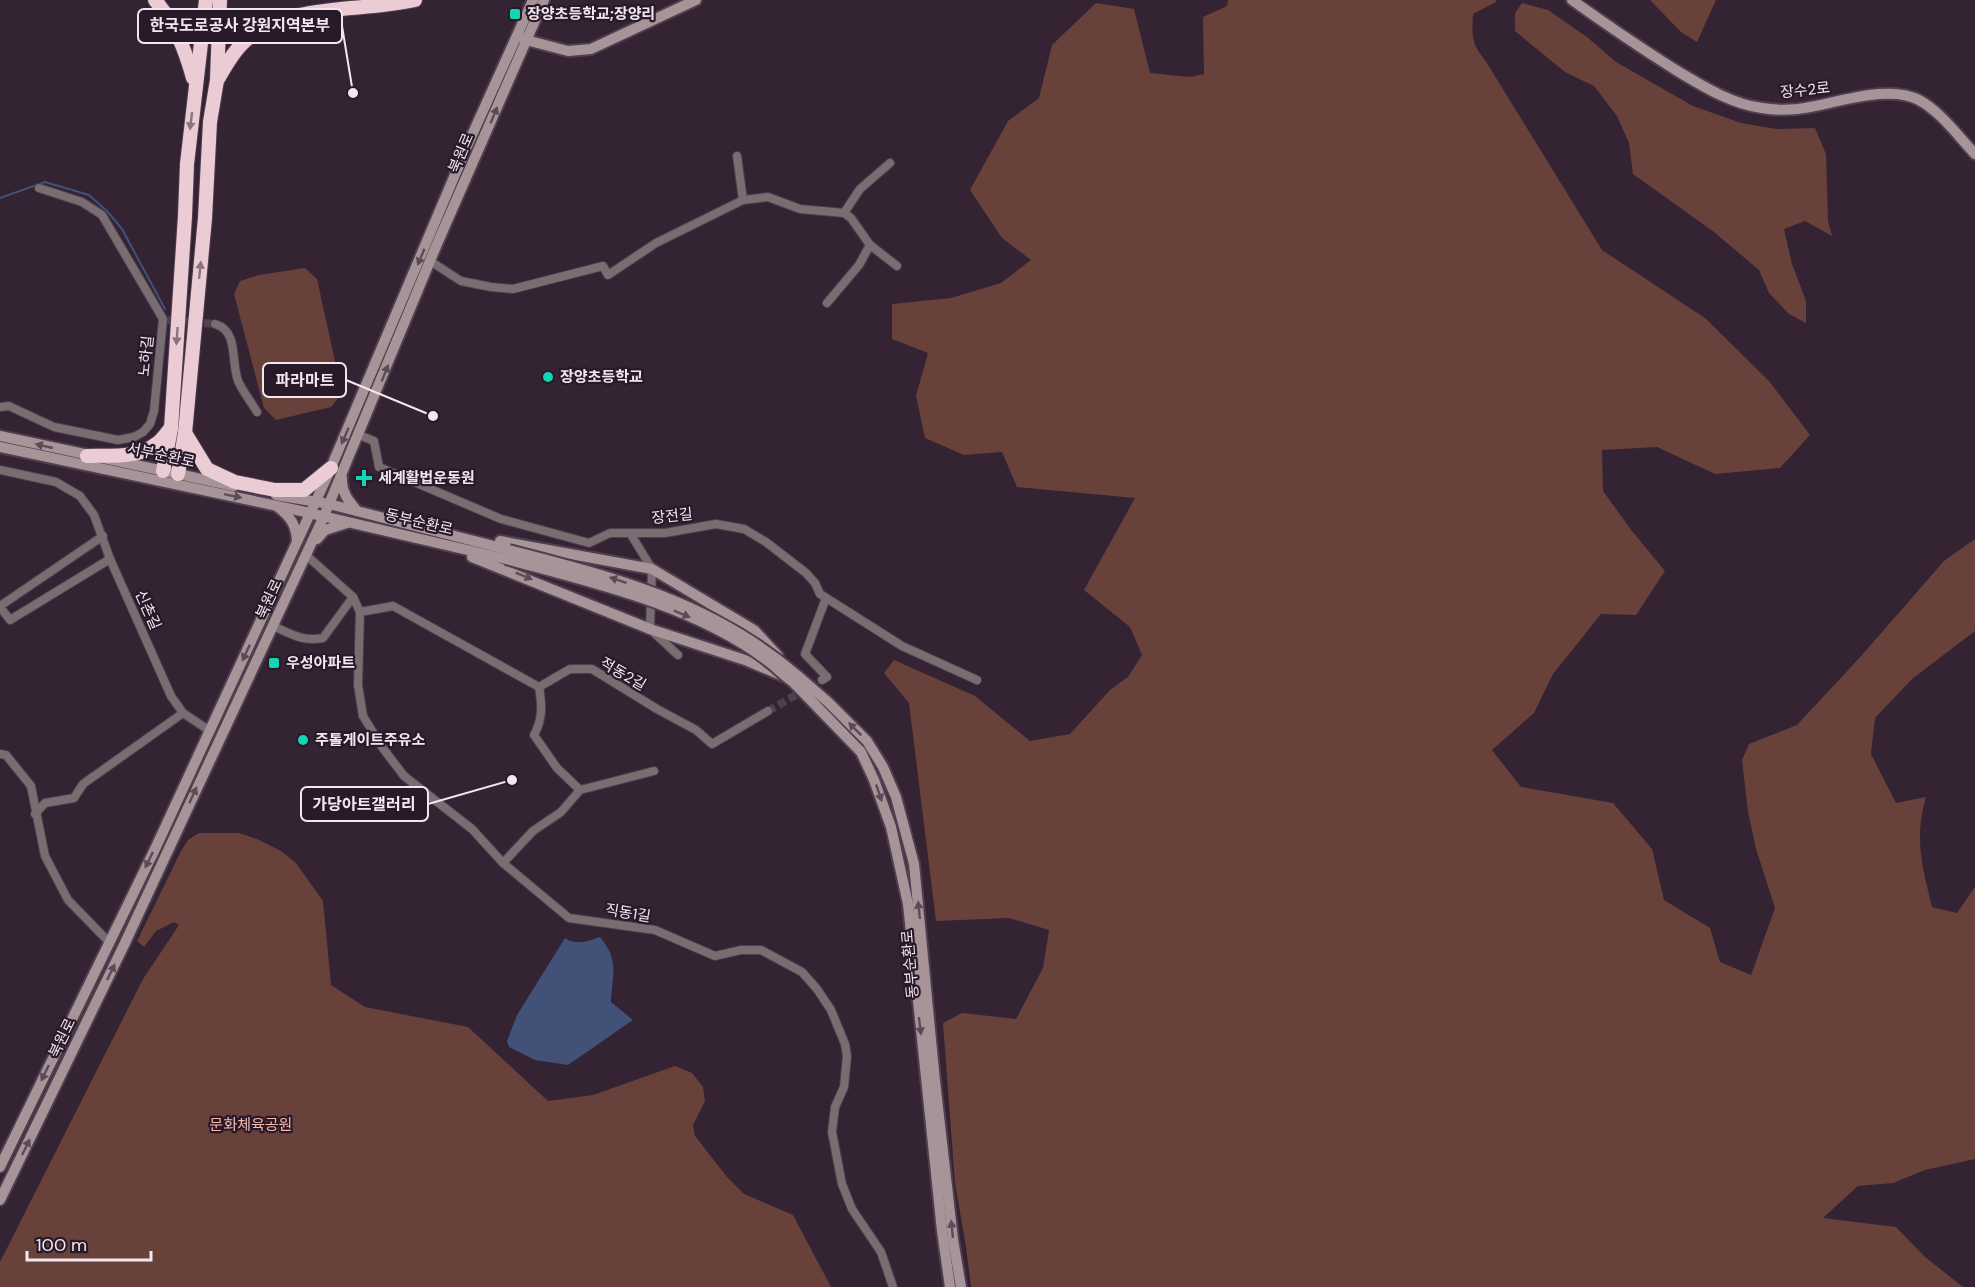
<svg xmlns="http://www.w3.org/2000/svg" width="1975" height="1287" viewBox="0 0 1975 1287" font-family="'DM Sans','Noto Sans KR',sans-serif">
	<rect width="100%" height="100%" fill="#332333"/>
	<g fill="#69413b">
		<path d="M 1228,0 L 1496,0 L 1496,2 L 1473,14 C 1472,36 1471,43 1485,60 L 1602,250 L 1705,318 L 1769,381 L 1810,435 L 1780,468 L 1715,474 L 1657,447 L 1602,450 L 1603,491 L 1632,531 L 1665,571 L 1636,615 L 1601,614 L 1553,674 L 1534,713 L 1492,750 L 1521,787 L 1613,803 L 1652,849 L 1664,900 L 1710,928 L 1720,962 L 1751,975 L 1775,908 L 1756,849 L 1748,812 L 1742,760 L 1749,744 L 1797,725 L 1862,655 L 1944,561 L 1975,539 L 1975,631 L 1912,679 L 1875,718 L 1871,754 L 1896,803 L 1926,797 C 1914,839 1922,866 1932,907 L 1957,913 L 1975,887 L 1975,1159 L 1925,1170 L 1893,1183 L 1858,1186 L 1823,1218 L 1896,1227 L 1925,1257 L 1963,1287 L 971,1287 L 966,1247 L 955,1183 L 943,1023 L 962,1013 L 1016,1019 L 1043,968 L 1049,930 L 1009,918 L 936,921 L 909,703 L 884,673 L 894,660 L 975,696 L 1030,741 L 1070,734 L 1110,690 L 1128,677 L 1142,655 L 1130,627 L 1084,590 L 1135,498 L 1017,487 L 1002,452 L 964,455 L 925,438 L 916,396 L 928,353 L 892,339 L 892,304 L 951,298 L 1001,283 L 1031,260 L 1002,238 L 970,190 L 1008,121 L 1039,98 L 1052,45 L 1096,3 L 1134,9 L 1150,73 L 1190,77 L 1204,74 L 1203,17 L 1227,6 Z"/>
		<polygon points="1650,0 1716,0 1697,42 1681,32"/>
		<polygon points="1522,3 1548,10 1587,37 1616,62 1693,106 1741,123 1777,129 1815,128 1826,154 1828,221 1832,236 1805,221 1784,229 1792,264 1806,301 1806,323 1789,314 1769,293 1759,270 1714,232 1633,174 1629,143 1617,116 1594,86 1565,72 1515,31 1515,13"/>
		<polygon points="305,268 317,279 342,393 331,407 276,420 264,408 234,294 240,281 259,275"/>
		<polygon points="199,833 239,833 257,839 281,851 296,863 323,901 331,985 365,1007 468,1027 548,1101 593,1095 675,1066 692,1073 703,1087 705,1101 693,1125 695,1136 727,1177 744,1194 793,1215 831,1287 0,1287 0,1262 143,979 179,925 174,922 156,931 144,947 137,941 181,851 188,840"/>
	</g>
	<path fill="#425178" d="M 600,937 C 620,961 612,974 611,1002 L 633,1020 L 568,1065 L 535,1060 L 509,1047 L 507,1041 L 517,1015 L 565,938 C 575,946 589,941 600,937 Z"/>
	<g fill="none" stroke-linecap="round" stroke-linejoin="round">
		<polyline stroke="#425178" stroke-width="2" points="0,198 45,182 89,195 107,211 122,229 165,309"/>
		<g stroke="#504050" stroke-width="8" stroke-dasharray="8 4" stroke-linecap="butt">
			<polyline points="168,320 215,324"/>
			<polyline points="768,711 822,680"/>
		</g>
		<defs>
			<g id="street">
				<polyline points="737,156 743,200"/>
				<polyline points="844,213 860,189 890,163"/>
				<polyline points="430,261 461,281 491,287 513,289 603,266 608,275 656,243 743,200 768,197 800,209 844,213 851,218 870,245 897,266"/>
				<polyline points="827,303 859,265 870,245"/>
				<path d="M 215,324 C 240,331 230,365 239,383 C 244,393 251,402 257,412"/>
				<polyline points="0,407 9,406 54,427 118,440 134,437 143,432 150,424 154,411 163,319 102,215 82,202 39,188"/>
				<polyline points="359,435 374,441 379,467 501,519 589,543 610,533 665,533 716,524 744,529 766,542 806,573 815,583 820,594 902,646 977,680"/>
				<polyline points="0,470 56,482 80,496 94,515 110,559 171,696 183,713 210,731"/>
				<polyline points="630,533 652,569 650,629 678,655"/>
				<polyline points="306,555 353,597 360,612 358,685 363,716 382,747 404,776 472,829 503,863 569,918 655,930 715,956 741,950 761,950 802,972 817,989 831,1010 845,1044 847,1056 844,1087 835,1107 832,1132 842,1184 852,1209 881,1252 893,1287"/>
				<polyline points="0,606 103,536"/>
				<polyline points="0,607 10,620 110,559"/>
				<polyline points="360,612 393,606 539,687 570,669 592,669 657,709 696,730 712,744 768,711"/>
				<path d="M 273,626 C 291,634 303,642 323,638 L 353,597"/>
				<polyline points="822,680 827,677 805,654 826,598"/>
				<path d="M 539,687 C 542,705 543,719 534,735 L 557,768 L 580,790"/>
				<polyline points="0,754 6,755 31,786 45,856 68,900 109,942"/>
				<polyline points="35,814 45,803 74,798 83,784 183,713"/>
				<polyline points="503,863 533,831 561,812 580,790 654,771"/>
			</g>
			<g id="secondary">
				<path d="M 1572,0 C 1607,25 1642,49 1679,72 C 1704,87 1732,104 1762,108 C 1773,110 1787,110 1798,109 C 1833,105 1887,83 1919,100 C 1941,112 1958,136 1975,154"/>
				<polyline points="521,37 526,40 568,51 591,49 696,0"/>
				<polyline points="0,436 234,486"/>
				<polyline points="0,447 301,511 506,559"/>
				<path d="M 342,478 C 341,492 348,500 357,511"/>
				<polyline points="276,495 329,504 509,550"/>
				<path d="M 278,507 C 291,517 296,525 297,541"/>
				<polyline points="317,539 325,530 347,523"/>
				<polyline points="500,541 652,569 754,630 778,656"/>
				<polyline points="472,557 650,629 745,660 783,676"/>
				<polyline points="798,676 828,702 867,741 883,767 896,797 914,864 935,1081 953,1239 961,1287"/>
				<polyline points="793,682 861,752 874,780 891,827 908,904 942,1231 950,1287"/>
				<polyline points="0,1167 156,847 327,477 468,144 533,0"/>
				<polyline points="0,1200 124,945 324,516 437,244 544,0"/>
			</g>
			<g id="highway">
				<path d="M 155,0 C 175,24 185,49 193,78"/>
				<path d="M 218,79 C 226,65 234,51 245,41 C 292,1 359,13 415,0"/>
				<polyline points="185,433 207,469 235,482 275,490 304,490 331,468"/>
				<path d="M 87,456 C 109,455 138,459 156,444 C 161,441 165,435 169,430"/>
				<polyline points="163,471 171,429 185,216 187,164 206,0"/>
				<polyline points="178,474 185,433 205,218 210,122 217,80 220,0"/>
			</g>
		</defs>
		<use href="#street" stroke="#4e3e4e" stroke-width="10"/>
		<use href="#secondary" stroke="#4e3e4e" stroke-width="14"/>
		<use href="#highway" stroke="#4e3e4e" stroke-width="16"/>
		<use href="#street" stroke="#7a6d71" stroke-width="8"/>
		<use href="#secondary" stroke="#a79499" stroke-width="10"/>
		<use href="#highway" stroke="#ebccd5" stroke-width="14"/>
		<defs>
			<g id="secondary-bridge">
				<path d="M 509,550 C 614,577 714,603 798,676"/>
				<path d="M 506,559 C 591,582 693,605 765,659 C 775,666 783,675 793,682"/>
			</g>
		</defs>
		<use href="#secondary-bridge" stroke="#4e3e4e" stroke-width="14" stroke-linecap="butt"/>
		<use href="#secondary-bridge" stroke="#a79499" stroke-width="10"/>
	</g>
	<defs><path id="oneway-solid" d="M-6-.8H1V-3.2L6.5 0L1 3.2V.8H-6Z" transform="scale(1.5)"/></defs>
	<g fill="#5b4b56">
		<use href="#oneway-solid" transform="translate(494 115) rotate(-67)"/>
		<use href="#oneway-solid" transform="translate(421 257) rotate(113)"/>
		<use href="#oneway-solid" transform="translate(385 373) rotate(-68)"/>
		<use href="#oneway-solid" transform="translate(345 436) rotate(114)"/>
		<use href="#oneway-solid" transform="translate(44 446) rotate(-167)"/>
		<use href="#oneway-solid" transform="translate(233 496) rotate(12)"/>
		<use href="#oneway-solid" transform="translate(524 576) rotate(22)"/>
		<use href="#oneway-solid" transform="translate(618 580) rotate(-162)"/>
		<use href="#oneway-solid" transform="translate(682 614) rotate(23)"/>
		<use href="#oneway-solid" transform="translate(246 653) rotate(115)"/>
		<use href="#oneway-solid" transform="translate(855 729) rotate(-135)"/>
		<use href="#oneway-solid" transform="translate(879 793) rotate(71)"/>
		<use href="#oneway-solid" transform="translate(193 795) rotate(-65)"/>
		<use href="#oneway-solid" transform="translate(149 860) rotate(116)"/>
		<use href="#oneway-solid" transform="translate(919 910) rotate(-96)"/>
		<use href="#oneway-solid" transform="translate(111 972) rotate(-64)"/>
		<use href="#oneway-solid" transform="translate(920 1026) rotate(83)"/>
		<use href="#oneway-solid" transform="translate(45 1073) rotate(116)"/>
		<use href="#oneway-solid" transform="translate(26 1147) rotate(-64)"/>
		<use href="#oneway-solid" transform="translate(952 1229) rotate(-96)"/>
	</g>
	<g fill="#8a737f">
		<use href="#oneway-solid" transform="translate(191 121) rotate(97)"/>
		<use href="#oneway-solid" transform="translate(200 270) rotate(-84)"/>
		<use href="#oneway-solid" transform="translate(177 336) rotate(94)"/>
	</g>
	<g fill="#12d5b4" stroke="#291a29" stroke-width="2">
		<rect x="509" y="8" width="12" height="12" rx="3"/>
		<circle cx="548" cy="377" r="6"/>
		<path d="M361 469h6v6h6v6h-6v6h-6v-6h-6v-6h6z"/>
		<rect x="268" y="657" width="12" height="12" rx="3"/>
		<circle cx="303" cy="740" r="6"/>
	</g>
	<g text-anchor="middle" stroke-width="4.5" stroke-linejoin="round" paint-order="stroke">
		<g font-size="15" font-weight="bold" fill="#f2e7f1" stroke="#291a29" text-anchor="start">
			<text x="527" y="19">장양초등학교;장양리</text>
			<text x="560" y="382">장양초등학교</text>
			<text x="378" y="483">세계활법운동원</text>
			<text x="286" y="668">우성아파트</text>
			<text x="315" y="745">주톨게이트주유소</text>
		</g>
		<g font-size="15" fill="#f2e7f1" stroke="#291a29">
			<text transform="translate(1805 90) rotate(-6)" y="5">장수2로</text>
			<text transform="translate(461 153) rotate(-67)" y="5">북원로</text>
			<text transform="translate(146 356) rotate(-84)" y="5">노하길</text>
			<text transform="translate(161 455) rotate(12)" y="5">서부순환로</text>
			<text transform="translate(672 516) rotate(-6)" y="5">장전길</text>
			<text transform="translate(419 522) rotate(13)" y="5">동부순환로</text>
			<text transform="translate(269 599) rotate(-65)" y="5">북원로</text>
			<text transform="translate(148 610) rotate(66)" y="5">신촌길</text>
			<text transform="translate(623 674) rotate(30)" y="5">적동2길</text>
			<text transform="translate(628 913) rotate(9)" y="5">직동1길</text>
			<text transform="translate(910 964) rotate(-95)" y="5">동부순환로</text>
			<text transform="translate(62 1038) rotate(-64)" y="5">북원로</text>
		</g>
		<g font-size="15" fill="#f8b7ac" stroke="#291a29">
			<text x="251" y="1130">문화체육공원</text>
		</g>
	</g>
	<path fill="none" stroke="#f2e7f1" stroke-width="2" d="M353 93L342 26M433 416L346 380M512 780L428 804"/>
	<g fill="#f2e7f1" stroke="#291a29" stroke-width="2">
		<circle cx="353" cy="93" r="6"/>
		<circle cx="433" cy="416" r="6"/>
		<circle cx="512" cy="780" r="6"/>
	</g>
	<g fill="#291a29" stroke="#f2e7f1" stroke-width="2">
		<rect x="138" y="9" width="204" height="34" rx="6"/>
		<rect x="263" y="363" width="83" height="34" rx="6"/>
		<rect x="301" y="787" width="127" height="34" rx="6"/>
	</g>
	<g font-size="16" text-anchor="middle" font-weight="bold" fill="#f2e7f1">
		<text x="240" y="31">한국도로공사 강원지역본부</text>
		<text x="305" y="386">파라마트</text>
		<text x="364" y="810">가당아트갤러리</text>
	</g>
	<path d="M27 1251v9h124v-9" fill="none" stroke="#f2e7f1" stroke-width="3"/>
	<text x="36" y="1251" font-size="18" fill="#f2e7f1" stroke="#291a29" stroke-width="4.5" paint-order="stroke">100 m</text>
</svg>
